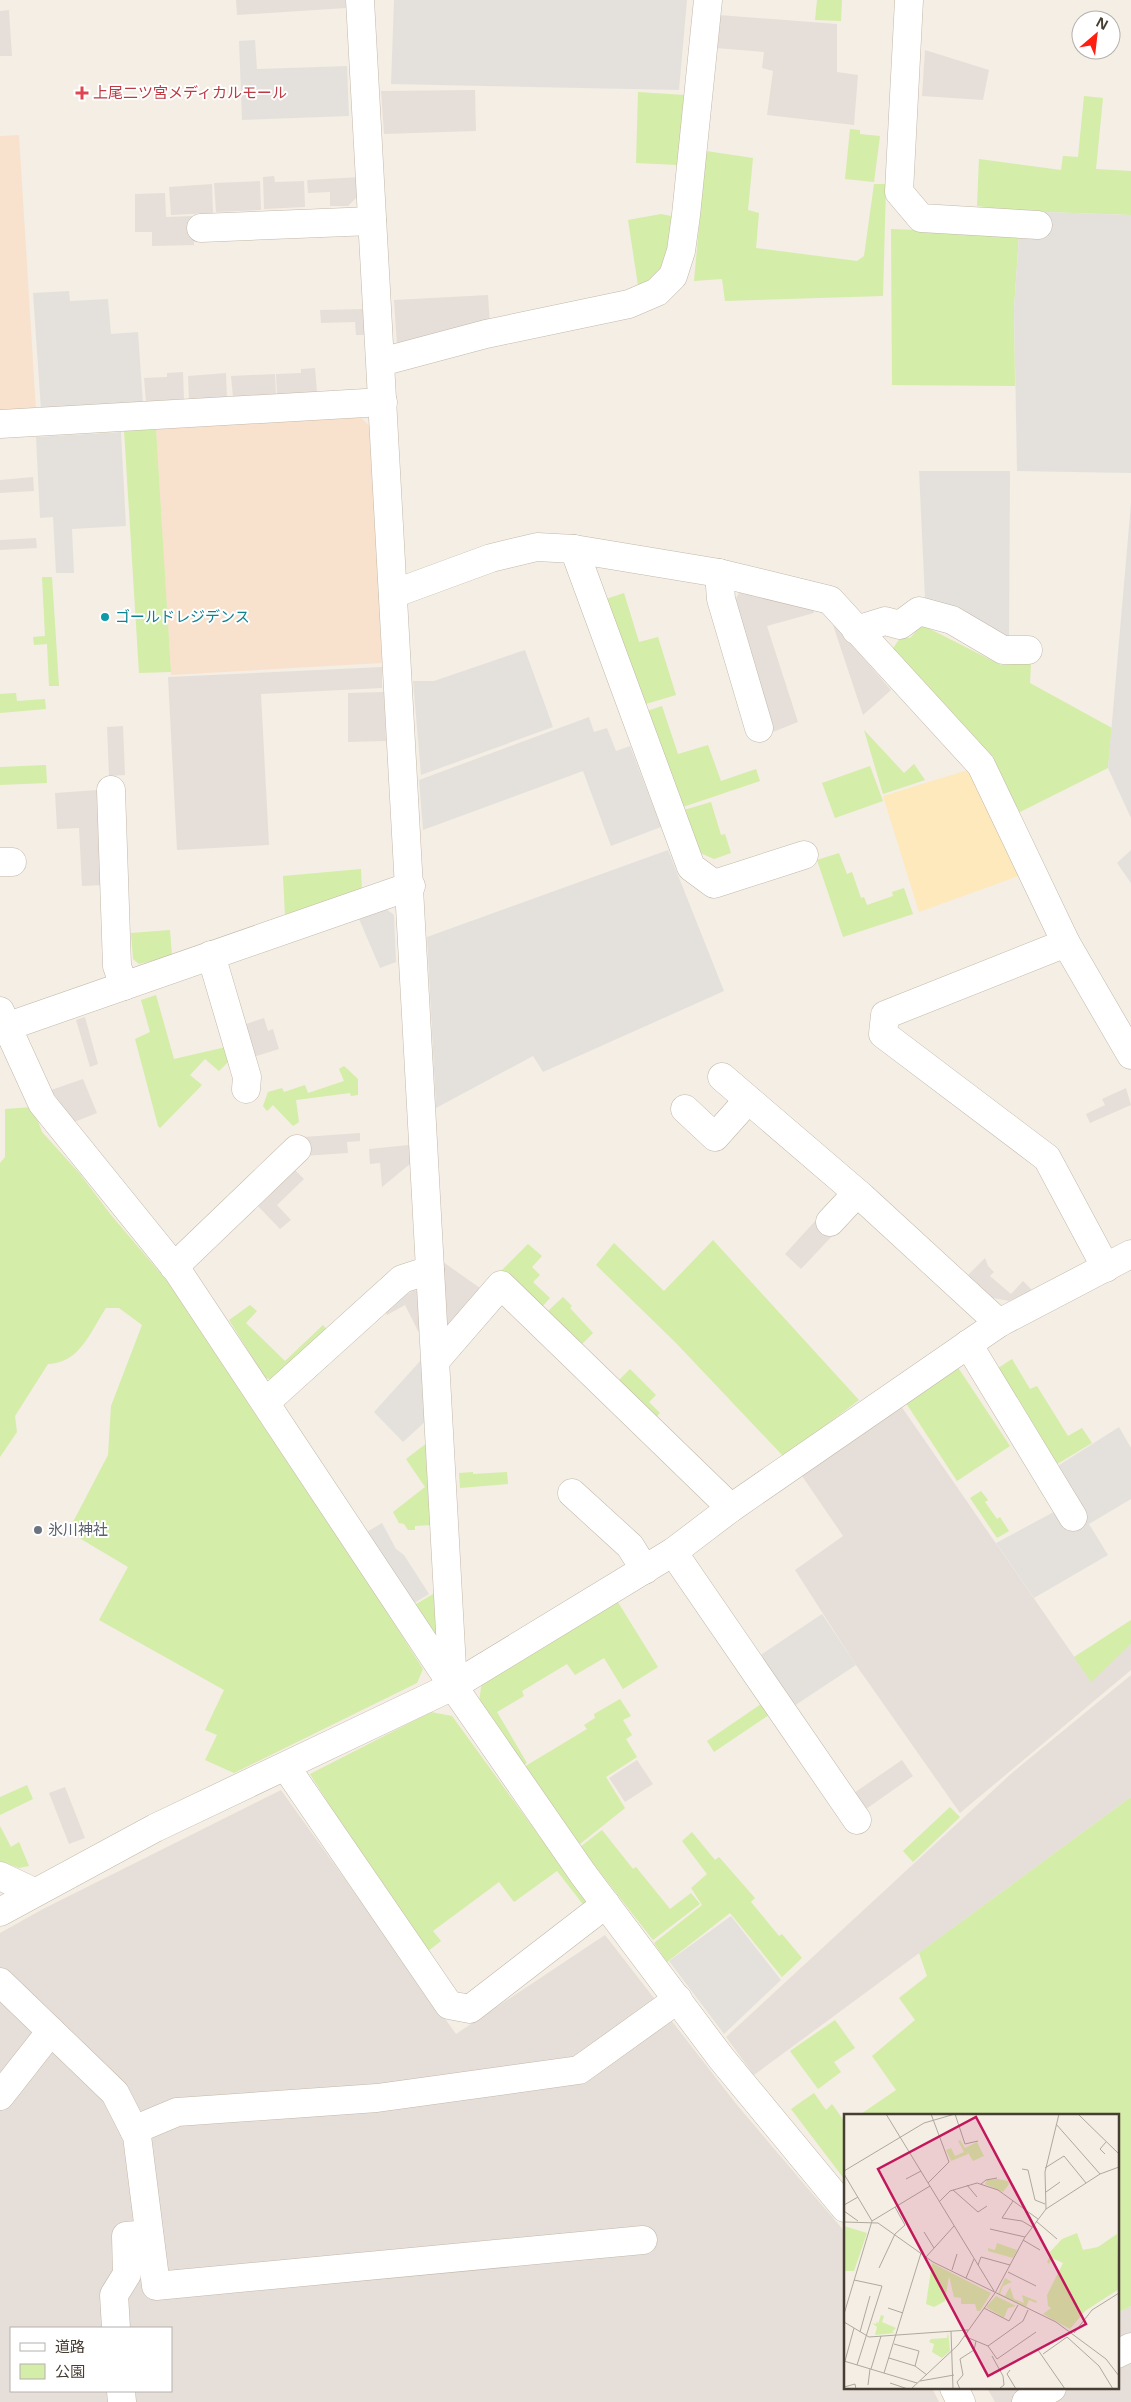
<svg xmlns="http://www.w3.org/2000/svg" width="1131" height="2402" viewBox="0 0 1131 2402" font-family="'Open Sans','Noto Sans JP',sans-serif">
	<rect width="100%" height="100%" fill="#f4eee4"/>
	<g fill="#f9e2cd">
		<polygon points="19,135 36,410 0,412 0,136"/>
		<polygon points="356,413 371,427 382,663 171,675 156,429"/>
	</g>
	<g fill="#e6dfd9" fill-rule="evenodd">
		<polygon points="236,0 345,0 346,8 237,15"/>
		<polygon points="9,10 12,56 0,56 0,11"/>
		<polygon points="719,15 837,24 837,72 858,75 854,125 767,115 773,71 762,68 764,52 716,48"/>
		<polygon points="925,50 989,70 983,100 922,96"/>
		<polygon points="475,90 476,131 384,134 381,91"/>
		<polygon points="274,176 275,182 304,181 305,207 264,209 263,177"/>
		<polygon points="360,177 360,194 348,206 330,206 330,192 308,193 307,180"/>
		<polygon points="260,181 261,210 216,212 214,183"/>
		<polygon points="212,184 213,213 171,215 169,187"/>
		<polygon points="165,193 166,217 193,216 194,245 152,246 152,232 135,232 135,194"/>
		<polygon points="488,295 490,324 397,345 394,300"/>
		<polygon points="364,309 365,335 356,335 355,322 321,323 320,310"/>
		<polygon points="315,368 317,392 277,395 276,374 301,373 301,369"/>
		<polygon points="183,372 184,399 146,402 144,378 167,377 167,373"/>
		<polygon points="226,373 227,398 189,400 188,376"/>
		<polygon points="275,374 276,395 233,398 231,376"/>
		<polygon points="33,477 34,491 0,493 0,480"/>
		<polygon points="36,538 37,548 0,550 0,540"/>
		<polygon points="740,591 813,604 814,613 767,626 798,722 773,732 733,604"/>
		<polygon points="832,622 891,690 863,715"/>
		<polygon points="382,667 382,688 261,694 269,845 177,850 168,677"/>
		<polygon points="384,692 386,741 348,742 348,693"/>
		<polygon points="123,726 125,775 109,776 107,727"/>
		<polygon points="97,790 103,885 82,886 79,828 57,829 55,793"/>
		<polygon points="85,1017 98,1064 90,1067 76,1020"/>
		<polygon points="264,1018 268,1031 273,1029 279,1049 253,1057 243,1025"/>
		<polygon points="83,1079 97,1113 74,1122 51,1090"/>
		<polygon points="1126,1088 1131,1105 1090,1123 1086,1114 1105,1105 1102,1099"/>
		<polygon points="360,1133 360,1141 347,1142 348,1153 304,1156 303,1137"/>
		<polygon points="409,1145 410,1164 382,1187 380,1163 370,1164 369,1149"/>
		<polygon points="293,1168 304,1179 277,1205 291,1220 280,1229 256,1204"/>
		<polygon points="817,1219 834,1234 801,1269 785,1254"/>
		<polygon points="985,1258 988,1266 994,1272 990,1276 1011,1294 1023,1281 1032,1290 1009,1301 993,1298 968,1275"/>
		<polygon points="443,1262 480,1288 451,1326 444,1323"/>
		<polygon points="414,1290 420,1292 424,1332 419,1333 405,1305 387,1315 384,1308"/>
		<polygon points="901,1406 1091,1681 1131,1644 1131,1670 960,1813 856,1665 795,1570 843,1536 800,1473"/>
		<polygon points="1131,1675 1131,1797 754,2075 726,2037 1013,1772"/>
		<polygon points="637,1760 653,1784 625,1802 609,1778"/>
		<polygon points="902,1760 913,1776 866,1809 854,1793"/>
		<polygon points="65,1787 85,1838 69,1844 49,1793"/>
		<path d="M 281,1790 L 456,2034 L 605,1935 L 737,2105 L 845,2232 L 845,2388 L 932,2388 L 939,2402 L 0,2402 L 0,1933 L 43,1909 ZM 11,2328 L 171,2328 L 171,2391 L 11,2391 Z"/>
		<polygon points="1131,2306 1131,2402 995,2402 987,2388 1117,2388 1117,2313"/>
	</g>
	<g fill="#d4eda8">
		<polygon points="817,0 842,0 841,21 815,20"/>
		<polygon points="638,92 684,95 678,165 636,163"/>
		<polygon points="1084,96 1103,98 1096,169 1131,171 1131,215 1015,211 977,206 979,159 1061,170 1063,156 1078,157"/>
		<polygon points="850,129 860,130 860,134 880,136 874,182 845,179"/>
		<polygon points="706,151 753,158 748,210 759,213 756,248 857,261 864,256 874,184 886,184 883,296 725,301 722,279 694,281"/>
		<polygon points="661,214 671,216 674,233 671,268 639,292 628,220"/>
		<polygon points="891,229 1019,234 1014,309 1015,386 892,385"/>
		<polygon points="156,428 171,672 139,673 124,430"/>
		<polygon points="42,577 52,577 59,686 49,686 47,644 34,645 33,637 45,636"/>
		<polygon points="624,593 639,642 658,637 676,695 639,706 606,599"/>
		<polygon points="922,625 1001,665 1031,663 1030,683 1112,728 1108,768 1018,813 891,651 901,637 910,638"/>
		<polygon points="16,693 17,701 45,699 46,709 0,713 0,694"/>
		<polygon points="662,706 678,754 708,745 721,781 756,769 760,781 680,808 647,711"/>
		<polygon points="864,730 904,773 914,764 925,780 883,794"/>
		<polygon points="46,765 47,783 0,785 0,767"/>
		<polygon points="870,766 883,801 835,818 822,783"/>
		<polygon points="711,802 721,835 725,834 731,853 714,859 698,852 684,810"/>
		<polygon points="839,853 847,874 852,872 861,898 864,897 867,905 893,896 892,892 904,888 913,914 843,937 817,860"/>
		<polygon points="361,869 362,891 285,916 283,876"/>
		<polygon points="170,930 172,956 139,964 133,959 131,933"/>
		<polygon points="156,995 174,1059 226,1047 229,1061 219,1071 205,1059 190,1075 202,1085 160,1128 158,1126 135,1039 150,1032 141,1000"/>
		<polygon points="344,1066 358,1079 358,1095 351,1096 350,1093 296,1100 299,1122 293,1126 273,1105 267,1111 263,1106 268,1092 282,1088 284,1092 305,1085 308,1093 344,1081 339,1069"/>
		<path d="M 33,1107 L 42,1132 L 80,1174 L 111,1215 L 168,1282 L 308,1487 L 423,1669 L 417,1683 L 234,1773 L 205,1760 L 217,1735 L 205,1730 L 224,1690 L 99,1620 L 128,1567 L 81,1539 L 73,1522 L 108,1455 L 111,1406 L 142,1325 L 119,1308 L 106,1308 C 90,1332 80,1363 48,1364 L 15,1416 L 17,1432 L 0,1457 L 0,1163 L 5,1157 L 5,1109 Z"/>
		<polygon points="713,1240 859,1400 784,1457 676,1343 596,1265 614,1243 664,1291"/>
		<polygon points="528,1244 542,1256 532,1267 540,1275 533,1282 550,1298 539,1310 500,1272"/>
		<polygon points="563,1297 572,1306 570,1308 593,1333 579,1347 546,1313"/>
		<polygon points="250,1305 257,1311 246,1323 285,1361 323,1325 329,1332 275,1380 265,1378 229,1320"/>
		<polygon points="1012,1359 1030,1389 1037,1386 1068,1436 1082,1428 1092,1443 1054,1466 995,1370"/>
		<polygon points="957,1366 1010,1446 957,1481 904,1400"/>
		<polygon points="630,1369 656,1395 649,1402 660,1413 654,1419 617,1382"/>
		<polygon points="427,1443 431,1525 415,1526 415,1530 408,1530 404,1524 399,1523 393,1512 425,1487 406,1459"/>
		<polygon points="473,1472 473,1474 507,1472 508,1484 460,1488 459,1473"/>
		<polygon points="981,1491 988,1500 985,1502 997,1519 1000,1517 1009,1531 997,1538 970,1498"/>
		<polygon points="435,1593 439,1634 430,1639 411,1607"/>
		<polygon points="616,1599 658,1667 623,1689 604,1658 575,1675 567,1664 522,1691 524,1696 497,1712 527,1763 520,1767 479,1702 482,1681"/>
		<polygon points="1131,1620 1131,1644 1091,1682 1074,1657"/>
		<polygon points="620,1699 631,1716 623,1720 632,1735 626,1739 637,1757 606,1777 625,1808 580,1844 524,1767 587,1729 584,1725 595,1718 594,1714"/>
		<polygon points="761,1704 769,1715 714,1752 707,1741"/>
		<polygon points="431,1712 452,1716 588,1903 585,1907 557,1871 514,1902 499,1882 433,1931 441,1941 423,1955 310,1774"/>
		<polygon points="27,1785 33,1799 0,1815 0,1797"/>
		<polygon points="1131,1797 1131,2306 1117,2313 1117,2116 858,2116 896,2090 872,2056 915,2020 899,1998 927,1976 919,1953"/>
		<polygon points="950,1807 960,1817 913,1862 903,1851"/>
		<polygon points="0,1826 11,1847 19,1842 29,1866 19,1868 0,1861"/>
		<polygon points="602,1830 633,1869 636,1867 670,1909 691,1893 700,1904 653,1940 580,1847"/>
		<polygon points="692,1832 715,1860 719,1857 755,1898 751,1902 779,1936 782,1934 802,1958 782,1977 730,1913 667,1962 654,1943 702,1905 691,1888 707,1874 682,1841"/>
		<polygon points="835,2020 855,2048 834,2062 841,2072 818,2089 790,2051"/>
		<polygon points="814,2093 826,2110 832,2104 845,2122 845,2180 791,2109"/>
	</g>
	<polygon fill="#fde9bb" points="968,770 1019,876 919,912 883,796"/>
	<g fill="#e4e1dd">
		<polygon points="394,0 687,0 679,90 391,84"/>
		<polygon points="255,40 257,69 347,66 349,116 242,120 239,41"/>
		<polygon points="1015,211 1131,215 1131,473 1017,471 1014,309 1019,235"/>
		<polygon points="69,291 70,301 108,299 111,334 138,332 143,404 41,410 33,293"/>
		<polygon points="121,432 126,526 72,529 74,573 56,573 53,517 40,518 36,437"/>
		<polygon points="919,471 1010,471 1009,640 925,599"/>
		<polygon points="1131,503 1131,818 1108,768"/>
		<polygon points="525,650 553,727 421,775 413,681 434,681"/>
		<polygon points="589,717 594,732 607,728 616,751 630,746 661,827 611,846 583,771 423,830 419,780"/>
		<polygon points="668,850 724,991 543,1072 533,1056 436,1108 427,937"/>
		<polygon points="1131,850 1131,883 1117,863"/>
		<polygon points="385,908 394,915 396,962 380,968 359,919"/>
		<polygon points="422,1359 427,1420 403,1442 374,1412"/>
		<polygon points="1119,1427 1131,1448 1131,1499 1089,1524 1108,1555 1034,1598 996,1543 1076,1500 1056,1467"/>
		<polygon points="382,1523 396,1549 404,1555 429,1594 411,1605 365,1533"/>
		<polygon points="822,1614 856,1665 794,1706 759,1656"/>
		<polygon points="731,1916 781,1980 724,2034 669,1961"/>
	</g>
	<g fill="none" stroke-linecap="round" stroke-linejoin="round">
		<defs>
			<g id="minor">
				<polyline points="360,0 453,1686"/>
				<polyline points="909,0 899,192 921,218 1038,225"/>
				<polyline points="201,228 372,221"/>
				<polyline points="381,362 486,334 629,304 657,292 673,276 681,251 686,215 708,0"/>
				<polyline points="0,424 383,402"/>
				<polyline points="574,549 691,867 714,884 804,855"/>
				<polyline points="719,573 721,599 759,728"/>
				<polyline points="393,594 491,558 537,547 574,549 719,573 830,600 981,765 1066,943 1131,1055"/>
				<polyline points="856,630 885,621 900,625 919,611 952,620 1003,650 1028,650"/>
				<polyline points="111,790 117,966 124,986"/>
				<polyline points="0,862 12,862"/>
				<polyline points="1066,943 885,1015 883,1034 1047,1158 1106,1268"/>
				<polyline points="211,955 247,1077 246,1089"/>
				<polyline points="0,1011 42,1103 177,1270 453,1686 583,1874 721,2058 845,2208"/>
				<polyline points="6,1027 411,886"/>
				<polyline points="722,1077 862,1197 999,1323"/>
				<polyline points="685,1109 715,1137 748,1100"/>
				<polyline points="830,1222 857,1193"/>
				<polyline points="174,1267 297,1149"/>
				<polyline points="968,1344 1073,1517"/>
				<polyline points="436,1360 501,1285 731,1508"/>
				<polyline points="266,1402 402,1279 430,1270"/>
				<polyline points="572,1493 630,1546 645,1570"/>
				<polyline points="673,1552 857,1820"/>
				<polyline points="286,1767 449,2005 470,2009 606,1904"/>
				<polyline points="0,1876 34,1892"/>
				<polyline points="0,1912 155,1828 453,1686 673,1552 731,1508 999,1323 1131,1254"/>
				<polyline points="0,1982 115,2093 137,2136 156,2286 643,2240"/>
				<polyline points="0,2096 51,2031"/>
				<polyline points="134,2130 177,2112 377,2098 579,2070 678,1999"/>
				<polyline points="116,2328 114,2295 127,2274 126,2236 149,2234"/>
				<polyline points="1117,2354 1131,2347"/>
				<polyline points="954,2388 961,2402"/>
				<polyline points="121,2391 122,2402"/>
				<polyline points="1026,2402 1052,2388"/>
			</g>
		</defs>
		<use href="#minor" stroke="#c3b8a9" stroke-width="29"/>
		<use href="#minor" stroke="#fff" stroke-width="28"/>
	</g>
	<path fill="#e0444e" stroke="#fff" stroke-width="2" d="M79.5 85.5h5v5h5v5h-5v5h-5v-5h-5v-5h5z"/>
	<circle fill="#0f9aa8" stroke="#fff" stroke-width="2" cx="105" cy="617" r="5"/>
	<circle fill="#6b7280" stroke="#fff" stroke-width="2" cx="38" cy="1530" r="5"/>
	<g text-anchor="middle" stroke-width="4" stroke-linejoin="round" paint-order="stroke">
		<g font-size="15" fill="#be3a42" stroke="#fff" text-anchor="start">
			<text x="93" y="98">上尾二ツ宮メディカルモール</text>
		</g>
		<g font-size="15" fill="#0d838f" stroke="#fff" text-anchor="start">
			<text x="115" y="622">ゴールドレジデンス</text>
		</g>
		<g font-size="15" fill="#5b616d" stroke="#fff" text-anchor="start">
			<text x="48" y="1535">氷川神社</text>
		</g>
	</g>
	<g transform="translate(844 2114)">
		<rect width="275" height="275" fill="#f4eee4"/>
		<path d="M 116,26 L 121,34 L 133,28 L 140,42 L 129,47 L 123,37 L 124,40 L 107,47 L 102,36 L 107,34 L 111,42 L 120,38 L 114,27 ZM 154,65 L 164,67 L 165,70 L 159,78 L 141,70 L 143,66 ZM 0,112 L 23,119 L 10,157 L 0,157 ZM 233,119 L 239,136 L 254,133 L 273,120 L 275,175 L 241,197 L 226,215 L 199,200 L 207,194 L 204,192 L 203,181 L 219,149 L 208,144 L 205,150 L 203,148 L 206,142 L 204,140 L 218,125 ZM 153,129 L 173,136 L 169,144 L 144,137 L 144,134 L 151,136 ZM 88,149 L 147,179 L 136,197 L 133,197 L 131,190 L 117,190 L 117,184 L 110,183 L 105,162 L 101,187 L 90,193 L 82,190 ZM 161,164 L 168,168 L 159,172 L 156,180 L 161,182 L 166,173 L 170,185 L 180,189 L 178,181 L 193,187 L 192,189 L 185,186 L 182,193 L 154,180 ZM 152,182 L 172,192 L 164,194 L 160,204 L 142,193 ZM 37,201 L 40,202 L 38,208 L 52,214 L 48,218 L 51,219 L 31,221 L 33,213 L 28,209 L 32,210 L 33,207 L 34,210 ZM 104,218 L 106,237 L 98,244 L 88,238 L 90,230 L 85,228 L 87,225 L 103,224 Z" fill="#d4eda8"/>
		<path fill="none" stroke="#afa89d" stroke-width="1" d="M 42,0 L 150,177M 111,0 L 121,30 L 134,27M 234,0 L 275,40M 212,10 L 256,60M 261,40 L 256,35 L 262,28M 201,54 L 220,42 L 242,69M 178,55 L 184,56 L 191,86 L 201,90M 0,57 L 80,9 L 111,0M 0,60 L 28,107M 62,65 L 77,57M 84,69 L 105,48 L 87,0M 137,70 L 142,66 L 153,64M 123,71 L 133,83M 109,76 L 134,98 L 143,92M 202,78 L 216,68M 169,87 L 158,104 L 178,107 L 188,113M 95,88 L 106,77 L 133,69 L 154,76 L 194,105M 0,91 L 14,83M 51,93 L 61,111 L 51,120M 202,95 L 201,58 L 215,0M 0,97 L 14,107M 192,107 L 213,125M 0,108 L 34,109 L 89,148 L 212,208 L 262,245 L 275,262M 146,115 L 181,123M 80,118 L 90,134M 179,126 L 196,136M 82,143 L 110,112M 134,151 L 137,143 L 166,151M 35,154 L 51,120M 108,156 L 113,140M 164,158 L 192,172M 122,164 L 130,145M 10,166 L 38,172 L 13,251M 44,194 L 59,199M 140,194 L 165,207 L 174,191M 0,200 L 28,107 L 86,72M 0,208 L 25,223 L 124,216M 107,217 L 109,275M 16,218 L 26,182M 230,219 L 248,196 L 275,179M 120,222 L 144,232 L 153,245 L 192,218M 50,230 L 75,237 L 71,252M 144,232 L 179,207 L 184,196M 194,236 L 221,275M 199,240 L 223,223 L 255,252 L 269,275M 148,242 L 159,262 L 160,271 L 156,274M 45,244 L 71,252 L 83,261M 0,247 L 73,269M 1,247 L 10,214M 27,255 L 37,222M 166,256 L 163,260 L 172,275M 40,259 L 77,139M 76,267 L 110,261M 46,269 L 64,275M 24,271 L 26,255M 0,273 L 11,270 L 12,275M 67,275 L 114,231 L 151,179 L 181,123 L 202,95 L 256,60 L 275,53M 116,275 L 113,268 L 119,261 L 116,245 L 130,236 L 132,227"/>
		<path fill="#c2185b" fill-opacity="0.15" stroke="#c2185b" stroke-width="2.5" d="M 132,3 L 242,210 L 144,262 L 34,55 Z"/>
		<rect width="275" height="275" fill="none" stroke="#473e33" stroke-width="2.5"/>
	</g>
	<rect x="10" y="2327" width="162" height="65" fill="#ffffff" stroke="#b5b2ad"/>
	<rect x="20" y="2343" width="25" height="8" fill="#ffffff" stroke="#b5b2ad"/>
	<text x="55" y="2352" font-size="15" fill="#473e33">道路</text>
	<rect x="20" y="2364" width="25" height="15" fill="#d4eda8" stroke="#b5b2ad"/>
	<text x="55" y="2377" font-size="15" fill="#473e33">公園</text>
	<g transform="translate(1096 35) rotate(28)"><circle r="24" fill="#ffffff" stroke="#b5b2ad"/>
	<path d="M0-4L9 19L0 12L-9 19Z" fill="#ff1f10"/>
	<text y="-8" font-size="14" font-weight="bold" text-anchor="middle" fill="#473e33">N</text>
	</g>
</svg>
